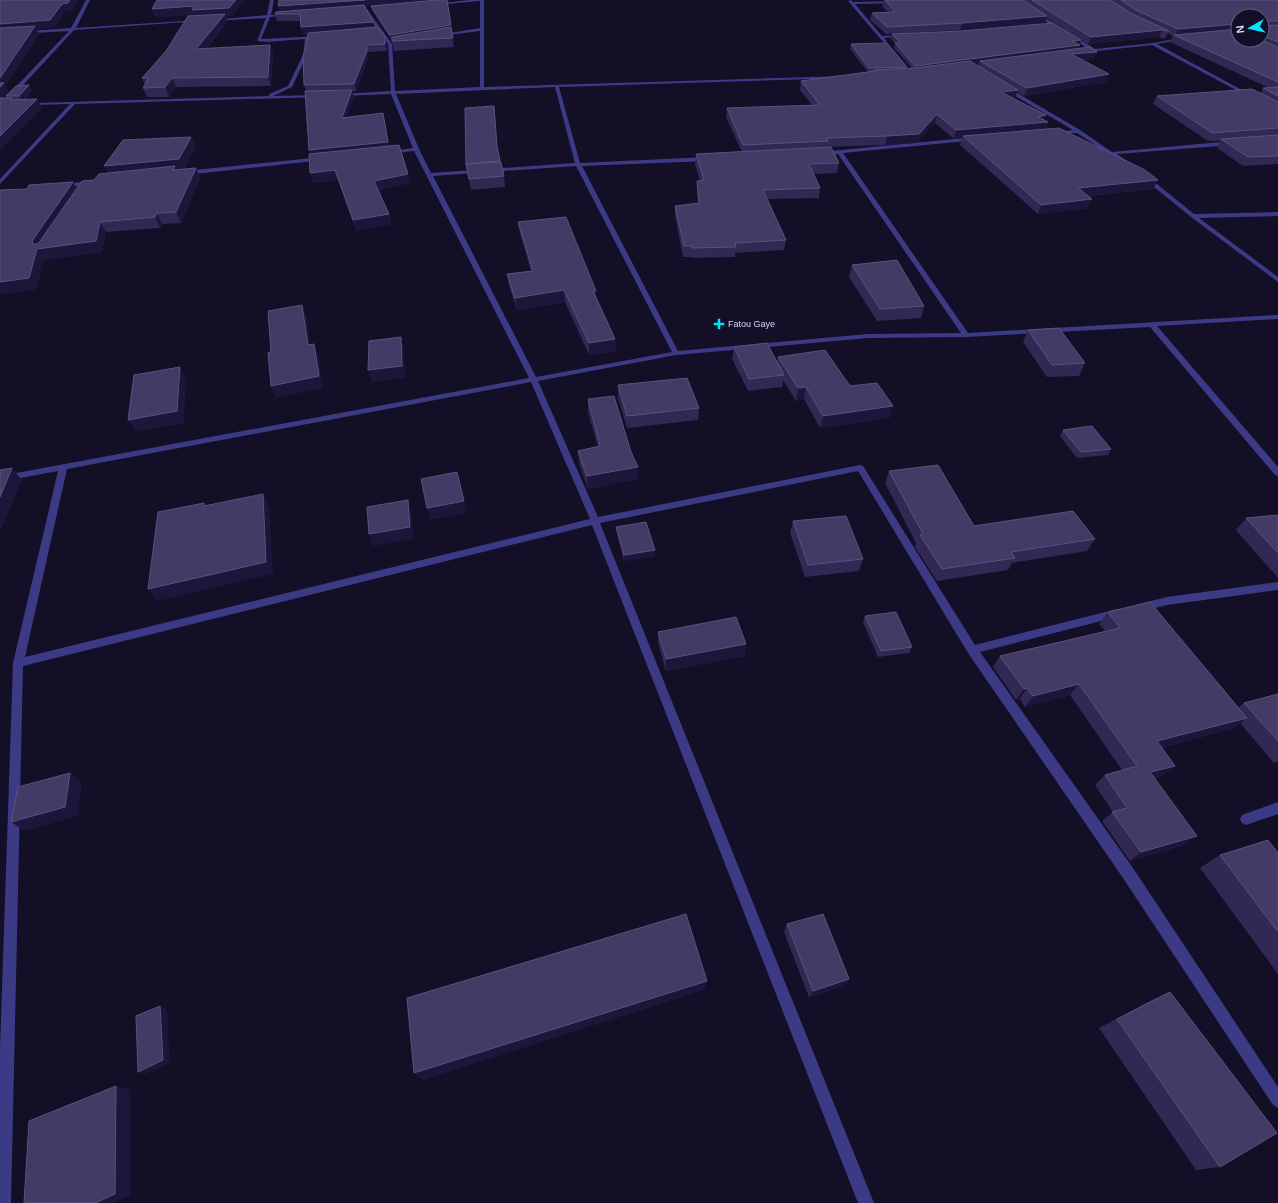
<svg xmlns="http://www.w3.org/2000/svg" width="1278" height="1203" viewBox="0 0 1278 1203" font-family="Arial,sans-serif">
	<rect width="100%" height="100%" fill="#130f26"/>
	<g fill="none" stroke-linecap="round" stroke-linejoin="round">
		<g fill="#3d3a85" fill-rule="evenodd">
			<polygon points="86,0 90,0 76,28 198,20 200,21 74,30 13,96 9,96 9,94 69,31 0,35 0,33 71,28"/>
			<polygon points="270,0 274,0 271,15 291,15 270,17 261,39 321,36 323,37 309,39 307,55 292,87 273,96 319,95 321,97 75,104 0,184 0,179 70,104 0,106 0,104 269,96 269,94 288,86 303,55 305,39 267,42 257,41 266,18 213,21 211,20 267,15"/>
			<path d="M 469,0 L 484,0 L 484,87 L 845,76 L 847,77 L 845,78 L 559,87 L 580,163 L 708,157 L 711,159 L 708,161 L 582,166 L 678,351 L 868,334 L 961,333 L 838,154 L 820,156 L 817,154 L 820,152 L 975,137 L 978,139 L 977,140 L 843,153 L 968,333 L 1278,315 L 1278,319 L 1157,326 L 1278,467 L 1278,476 L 1275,475 L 1150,327 L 966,337 L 868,338 L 676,355 L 538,381 L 598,517 L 860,465 L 863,466 L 975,645 L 1117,609 L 1121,610 L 1122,613 L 1121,616 L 1117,617 L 980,652 L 1133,868 L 1278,1087 L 1278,1108 L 1273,1105 L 1123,878 L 968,653 L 858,471 L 600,523 L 874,1203 L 858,1203 L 592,525 L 23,666 L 11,1203 L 0,1203 L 0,1048 L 13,663 L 58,471 L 0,482 L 0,476 L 529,378 L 414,151 L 388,154 L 385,152 L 413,148 L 391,94 L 341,96 L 339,95 L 341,94 L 391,91 L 388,44 L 378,32 L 365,10 L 367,9 L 392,44 L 395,91 L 480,87 L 480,31 L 440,36 L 438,35 L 480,28 L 480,1 L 435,5 L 433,4 ZM 555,87 L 575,163 L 431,173 L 419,149 L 396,94 ZM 576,166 L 672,352 L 536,377 L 433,176 ZM 531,382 L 590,519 L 25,657 L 67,469 Z"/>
			<polygon points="851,0 853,2 898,1 897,3 855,4 882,36 905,35 907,36 884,38 887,42 884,43 848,1"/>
			<polygon points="1012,0 1017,0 1095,49 1153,43 1185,37 1185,39 1157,44 1253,96 1249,97 1152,45 1079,53 1079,51 1090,50"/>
			<polygon points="1003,87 1007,87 1080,130 1112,152 1232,141 1235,143 1232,145 1117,154 1131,164 1131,166 1129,167 1077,133 1053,134 1052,133 1073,130 1003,89"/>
			<polygon points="322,157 324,158 324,160 185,175 182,173 185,171"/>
			<polygon points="1143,176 1147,176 1194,214 1278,212 1278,216 1199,218 1278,277 1278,282 1191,217 1143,178"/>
			<polygon points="94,181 96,182 96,184 62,188 59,186 62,184"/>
			<polygon points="1278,582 1278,590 1167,605 1139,612 1135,611 1134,608 1135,605 1167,597"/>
			<polygon points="1278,802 1278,814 1246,825 1242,823 1240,819 1242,815"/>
		</g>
	</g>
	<g fill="#312854" fill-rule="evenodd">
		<polygon points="0,0 78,0 72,11 65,11 54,27 36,29 39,34 5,86 9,92 2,98 7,98 6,96 32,90 24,100 37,99 42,108 0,150"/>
		<polygon points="447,0 454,47 394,51 392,41 373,12 371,6 364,7 374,28 387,45 387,51 367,52 368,59 356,91 353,91 354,97 346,117 383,113 389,146 410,183 378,190 389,214 391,224 356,230 338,180 313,183 310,173 310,154 306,91 304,85 306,48 308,34 303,35 301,27 300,21 277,21 275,14"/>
		<path d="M 884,0 L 1278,0 L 1278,164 L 1243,166 L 1217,148 L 1220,141 L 1208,141 L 1153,104 L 1157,96 L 1261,93 L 1263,88 L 1269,88 L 1170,42 L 1173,36 L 1168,33 L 1165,39 L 1159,37 L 1088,44 L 1046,17 L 1045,23 L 960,30 L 886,34 L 870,20 L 872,13 L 888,12 L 882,6 ZM 1238,16 L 1262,16 L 1262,40 L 1238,40 Z"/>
		<polygon points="152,9 232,16 226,16 227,22 207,48 270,45 273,54 271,86 176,87 169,97 147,97 143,88 145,85 142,78 166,51 194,16 194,15 156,17"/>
		<path d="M 892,34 L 1081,40 L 1079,49 L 1097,52 L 1094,59 L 1083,60 L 1106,82 L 1024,96 L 1017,92 L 1015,98 L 1013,98 L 1044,120 L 1048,122 L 1046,129 L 1158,180 L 1153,189 L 1088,196 L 1088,208 L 1038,214 L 960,145 L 962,138 L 954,139 L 935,123 L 916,143 L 885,145 L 827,147 L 839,163 L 837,173 L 814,174 L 820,188 L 819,198 L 767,199 L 786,240 L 784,250 L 735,253 L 735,257 L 691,258 L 691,257 L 683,257 L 675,216 L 675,206 L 698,203 L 697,191 L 697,181 L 700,181 L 695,164 L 696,154 L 742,152 L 726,117 L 727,108 L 812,105 L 800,90 L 801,81 L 868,72 L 850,49 L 851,44 L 907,67 L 907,69 L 912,68 L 894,48 L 895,43 L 891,39 ZM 979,62 L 978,66 L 973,63 Z"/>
		<polygon points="191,137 196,147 184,169 196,168 200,178 181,223 162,224 160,228 106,232 102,252 43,260 36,289 2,294 0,292 0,190 27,189 73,182 77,189 107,173"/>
		<polygon points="498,149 504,176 505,187 471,190 466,164"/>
		<polygon points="518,222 597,299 615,339 616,351 589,355 565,302 517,310 509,286 507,274 531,271 520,233"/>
		<polygon points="852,265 924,306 921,318 877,321 849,277"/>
		<polygon points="1028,330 1085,363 1079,376 1047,377 1023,342"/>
		<polygon points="734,347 777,363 778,357 850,386 893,406 889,418 820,428 804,399 796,401 783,380 782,387 748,391 732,359"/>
		<polygon points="618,385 699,408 698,420 627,428 618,398"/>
		<polygon points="588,399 631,452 638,467 638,479 588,489 579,463 578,451 598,447 588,412"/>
		<polygon points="1063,430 1111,449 1108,455 1077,458 1060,436"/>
		<polygon points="889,471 974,526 1095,539 1087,551 1012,563 1008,570 937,581 915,547 916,543 885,483"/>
		<polygon points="1278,515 1278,578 1236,530 1246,518"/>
		<polygon points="793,521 863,559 859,571 805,577 790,533"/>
		<polygon points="616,527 655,550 655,556 624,561 617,533"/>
		<polygon points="1108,612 1238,708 1244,703 1278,694 1278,761 1274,763 1240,723 1234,728 1161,748 1163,776 1155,778 1184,845 1130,861 1102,821 1113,812 1095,785 1105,775 1122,770 1070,695 1025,707 1020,699 1016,700 993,667 1000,656 1105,631 1099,624"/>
		<polygon points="865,616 912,647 909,653 878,657 863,622"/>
		<polygon points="658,632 746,644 744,656 666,671 658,643"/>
		<polygon points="1278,853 1278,974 1200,868 1220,855"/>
		<polygon points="787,924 849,979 844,986 809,997 784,932"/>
		<polygon points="1170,992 1220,1167 1196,1170 1099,1028 1150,1001"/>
	</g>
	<g fill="#1d163a">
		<polygon points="70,0 78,0 72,11 65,11 54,27 36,29 39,34 5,86 9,92 0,101 0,24 62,4"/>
		<polygon points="236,0 245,0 232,16 226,16 227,22 199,57 196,49 195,18 194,15 156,17 152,9"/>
		<polygon points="365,0 447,0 452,31 392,41 390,35 447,1 280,13 278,6"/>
		<polygon points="1047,16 1045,23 960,30 962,23"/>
		<polygon points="373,22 375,30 303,35 301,27"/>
		<polygon points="1238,24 1238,31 1175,36 1178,29"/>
		<polygon points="1162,30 1159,37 1088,44 1091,37"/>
		<polygon points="385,37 387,45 387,51 385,44"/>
		<polygon points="1081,40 1080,45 1072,41"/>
		<polygon points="270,45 273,54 271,86 268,77"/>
		<polygon points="366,45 368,59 356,91 354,84"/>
		<polygon points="1080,45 1078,50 980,61 979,62 914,70 915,66"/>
		<polygon points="1097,52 1094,59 1068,61 1071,54"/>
		<polygon points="1109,74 1106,82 1024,96 1027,88"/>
		<polygon points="172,78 176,87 169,97 165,87"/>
		<polygon points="29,85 32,90 22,101 19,96"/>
		<polygon points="352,90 354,97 344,125 342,118"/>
		<polygon points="1018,90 1015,98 998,101 1001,92"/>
		<polygon points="37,99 42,108 0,150 0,136"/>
		<polygon points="383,113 389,149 311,157 309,150"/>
		<polygon points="937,114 935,123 916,143 885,145 887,136"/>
		<polygon points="1046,115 1043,122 1048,122 1045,131 963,136 962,138 954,139 956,130"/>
		<polygon points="191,137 196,147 184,170 109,177 104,166"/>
		<polygon points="196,168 200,178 181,223 176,212"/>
		<polygon points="335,170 338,180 313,183 310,173"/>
		<polygon points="408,174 410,183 376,190 374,181"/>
		<polygon points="1158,180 1153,189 1074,197 1078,188"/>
		<polygon points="73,182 78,192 100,222 106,232 102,252 43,260 36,289 2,294 0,292 0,282 33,244 32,241"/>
		<polygon points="1092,199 1088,208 1038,214 1041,205"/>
		<polygon points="157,213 162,224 160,228 155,217"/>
		<polygon points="389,214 391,224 356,230 353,220"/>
		<polygon points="564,290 565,302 517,310 515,298"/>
		<polygon points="593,291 596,291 597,302"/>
		<polygon points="302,305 307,317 312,358 308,345"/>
		<polygon points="401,337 404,349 405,378 372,382 368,370"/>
		<polygon points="615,339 616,351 589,355 589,343"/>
		<polygon points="314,344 318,356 323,388 276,398 271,386"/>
		<polygon points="180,367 186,379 184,423 136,432 128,420"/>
		<polygon points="806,387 804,399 796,401 798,388"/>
		<polygon points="893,406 889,418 820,428 823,416"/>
		<polygon points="638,467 638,479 588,489 587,476"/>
		<polygon points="12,468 22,480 0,532 0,497"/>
		<polygon points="457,472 467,513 430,520 427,508"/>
		<polygon points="263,494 269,506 273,574 157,601 148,589"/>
		<polygon points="408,500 411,512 414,539 373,546 369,534"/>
		<polygon points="655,550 655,556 624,561 624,555"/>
		<polygon points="746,644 744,656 666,671 666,659"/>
		<polygon points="1079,684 1070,695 1025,707 1033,696"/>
		<polygon points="1027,688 1020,699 1016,700 1024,689"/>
		<polygon points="1247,718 1234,728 1146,752 1157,741"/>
		<polygon points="1175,766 1163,776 1139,782 1150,772"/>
		<polygon points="70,773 82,783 78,816 25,831 11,822"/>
		<polygon points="1197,836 1184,845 1130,861 1141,852"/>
		<polygon points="849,979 844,986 809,997 813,991"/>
		<polygon points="707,981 704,990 423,1080 414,1073"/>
		<polygon points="160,1006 167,1009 170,1063 145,1074 138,1072"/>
		<polygon points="116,1086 130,1090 131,1195 113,1203 95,1203"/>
	</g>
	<g fill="#433a66" stroke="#5a527e">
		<polygon points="0,0 70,0 68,3 62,4 50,20 0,24"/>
		<polygon points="157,0 236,0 229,8 192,10 194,6 152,9"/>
		<polygon points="279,0 365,0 278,6"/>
		<polygon points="438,0 447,0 451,25 390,35 371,6"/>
		<polygon points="885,0 1023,0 1047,16 962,23 887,27 872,13 895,12"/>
		<polygon points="1032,0 1110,0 1132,14 1169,31 1162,30 1091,37"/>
		<polygon points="1121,0 1278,0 1278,21 1266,21 1264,23 1266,26 1278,25 1278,42 1262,35 1262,16 1238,16 1238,24 1178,29 1136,10"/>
		<polygon points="364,5 373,22 301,27 300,14 275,14 276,12"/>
		<polygon points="225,14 196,49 270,45 268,77 172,78 165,87 143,88 149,78 142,78 166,51 188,16"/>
		<polygon points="1053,23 1081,40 1072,41 1080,45 915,66 895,43 901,43 892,34 961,31"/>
		<polygon points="35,26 0,78 0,28"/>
		<polygon points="377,27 385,37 385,44 366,45 367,51 354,84 304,85 303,56 306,48 308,33"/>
		<polygon points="451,27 453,38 392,41 392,37"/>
		<polygon points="1238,29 1238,40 1261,40 1278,47 1278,82 1174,35"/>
		<polygon points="887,43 907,67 869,68 851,44"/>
		<polygon points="1090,47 1097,52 1071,54 1109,74 1027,88 980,61"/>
		<polygon points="970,61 1018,90 1001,92 1046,115 1038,117 1048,122 956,130 937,114 919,134 887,136 826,138 828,141 743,145 727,108 820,105 801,81 875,71 874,70 914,68"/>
		<polygon points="0,83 4,83 0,87"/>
		<polygon points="29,85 19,96 6,96 16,86"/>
		<polygon points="1278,87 1278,96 1263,88"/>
		<polygon points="1252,89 1278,102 1278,128 1212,133 1157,96"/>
		<polygon points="352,90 342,118 383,113 388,142 309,150 305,91"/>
		<polygon points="0,98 12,98 10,100 37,99 0,136"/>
		<polygon points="494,106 497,146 500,161 466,164 465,108"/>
		<polygon points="1059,128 1145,170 1158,180 1078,188 1092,199 1041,205 963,136"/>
		<polygon points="1278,135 1278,156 1248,157 1221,139"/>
		<polygon points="191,137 179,159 104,166 123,140"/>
		<polygon points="399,145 408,174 374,181 389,214 353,220 335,170 310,173 309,154"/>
		<polygon points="831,147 839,163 809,164 820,188 763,190 786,240 735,243 736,247 692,248 692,246 684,246 675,206 699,203 697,181 704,180 696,154"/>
		<polygon points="501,162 504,176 469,179 466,164"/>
		<polygon points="175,166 173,170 196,168 176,212 157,213 155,217 100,222 96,241 37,249 29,278 0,282 0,190 27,189 29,185 73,182 32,241 33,244 38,244 82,181 94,180 99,174"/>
		<polygon points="566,217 596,291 593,291 615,339 589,343 564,290 515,298 507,274 533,271 518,222"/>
		<polygon points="897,260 924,306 880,309 852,265"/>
		<polygon points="302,305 308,345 314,344 319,376 271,386 268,353 271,352 268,311"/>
		<polygon points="1059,328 1085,363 1052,365 1028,330"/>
		<polygon points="401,337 402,366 368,370 369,341"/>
		<polygon points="767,343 784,375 749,379 734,347"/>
		<polygon points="825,350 850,386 877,383 893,406 823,416 806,387 798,388 778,357"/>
		<polygon points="180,367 177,411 128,420 134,375"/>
		<polygon points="687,378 699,408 627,416 618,385"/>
		<polygon points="614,396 631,452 638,467 587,476 578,451 600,446 588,399"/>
		<polygon points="1092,426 1111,449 1081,452 1063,430"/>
		<polygon points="938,465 974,526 1073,511 1095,539 1011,552 1015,558 942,569 920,535 923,534 889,471"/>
		<polygon points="12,468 0,497 0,470"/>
		<polygon points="457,472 464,501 427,508 421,479"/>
		<polygon points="263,494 266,562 148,589 158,512 204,503 204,506"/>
		<polygon points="408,500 410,527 369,534 367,507"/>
		<polygon points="1278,515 1278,553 1246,518"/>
		<polygon points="846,516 863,559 808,565 793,521"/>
		<polygon points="646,522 655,550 624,555 616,527"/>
		<polygon points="1150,602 1247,718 1157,741 1175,766 1150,772 1197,836 1141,852 1112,812 1127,808 1105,775 1137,766 1079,684 1033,696 1027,688 1024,689 1000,656 1120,628 1108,612"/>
		<polygon points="896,612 912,647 881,651 865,616"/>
		<polygon points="736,617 746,644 666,659 658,632"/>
		<polygon points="1278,694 1278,741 1244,703"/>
		<polygon points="70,773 65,807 11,822 18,787"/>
		<polygon points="1268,840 1278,853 1278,932 1220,855"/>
		<polygon points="686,914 707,981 414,1073 407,998"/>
		<polygon points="823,914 849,979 813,991 787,924"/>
		<polygon points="1170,992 1277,1133 1220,1167 1117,1019"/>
		<polygon points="160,1006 163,1060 138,1072 136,1016"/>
		<polygon points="116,1086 115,1194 95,1203 24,1203 29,1121"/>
	</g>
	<path fill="#00e5ff" stroke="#130f26" stroke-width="1.5" d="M717 318h4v4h4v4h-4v4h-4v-4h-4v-4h4z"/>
	<g text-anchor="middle" stroke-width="3" stroke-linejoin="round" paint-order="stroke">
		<g font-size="9" fill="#d9d4ff" stroke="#130f26" text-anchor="start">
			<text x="728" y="327">Fatou Gaye</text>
		</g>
	</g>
	<g transform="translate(1250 28) rotate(262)"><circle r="19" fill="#130f26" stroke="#625e7d"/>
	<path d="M0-3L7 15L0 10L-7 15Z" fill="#00e5ff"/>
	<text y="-6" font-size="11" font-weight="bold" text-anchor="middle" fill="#d9d4ff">N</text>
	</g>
</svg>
